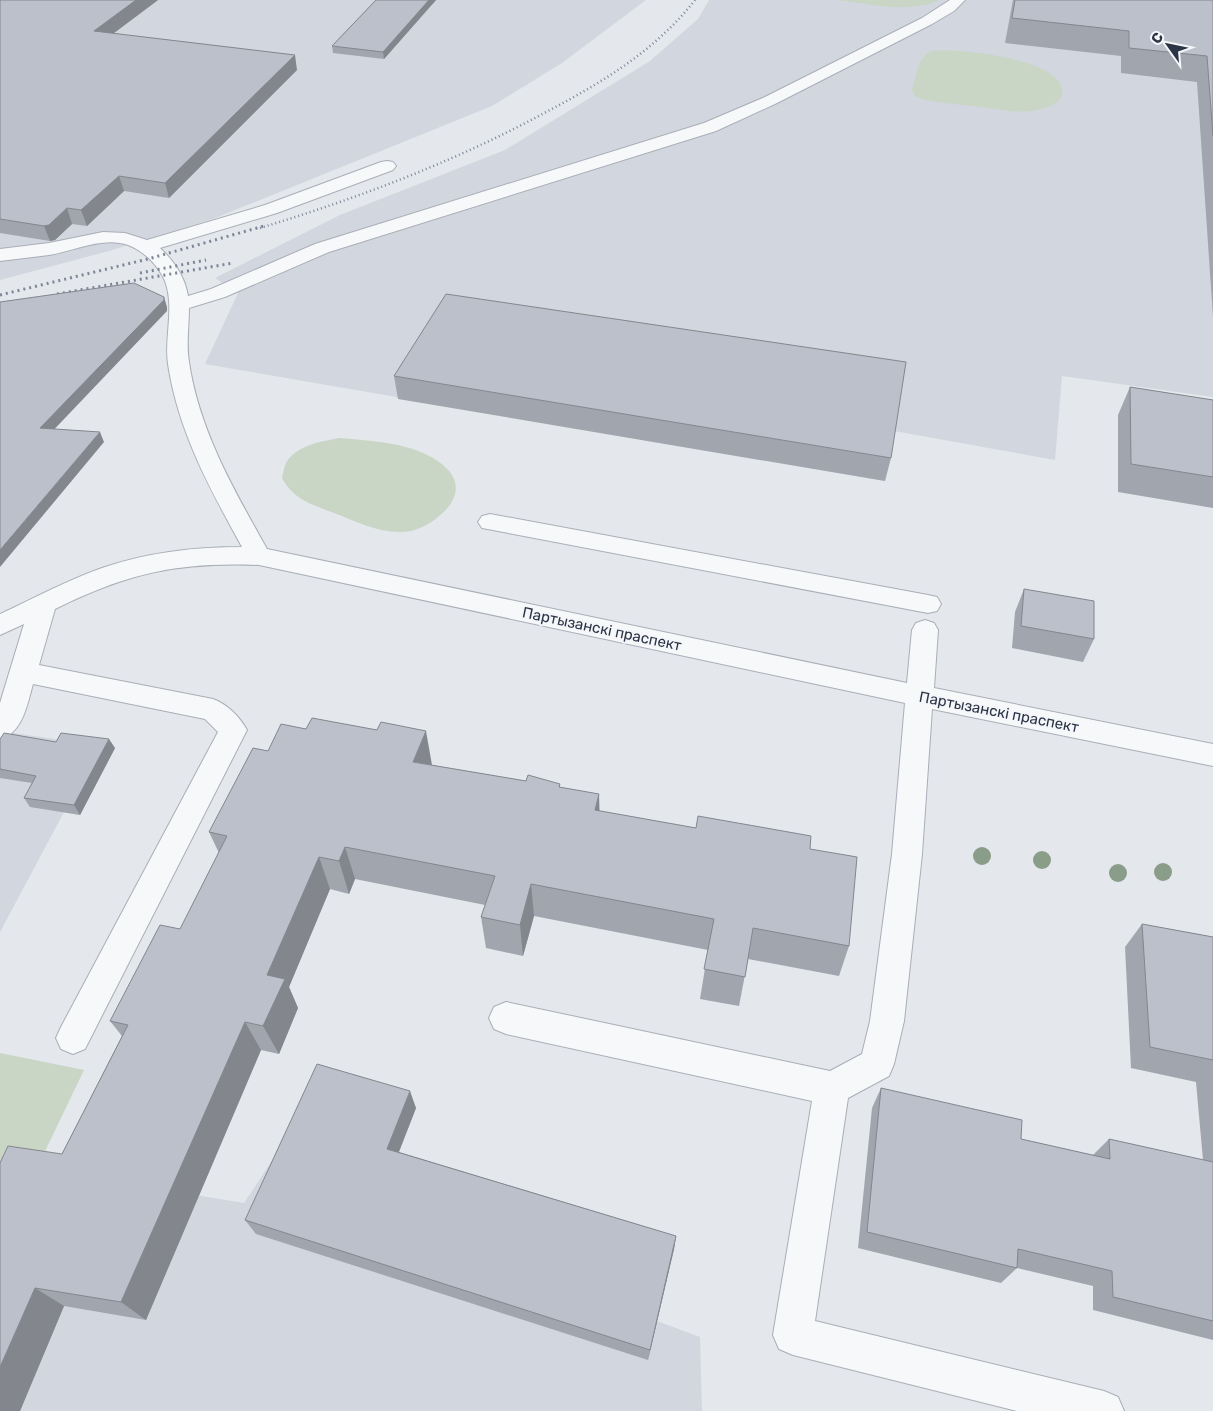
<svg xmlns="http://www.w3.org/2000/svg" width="1213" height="1411" viewBox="0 0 1213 1411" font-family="Rubik,sans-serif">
	<rect width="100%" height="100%" fill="#e4e7ec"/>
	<g fill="#d2d6de">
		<polygon points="0,0 646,0 562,63 492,106 213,219 109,251 0,280"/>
		<polygon points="709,0 1213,0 1213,397 1062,376 1055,460 894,431 885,481 205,364 238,293 215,278 340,215 505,150 650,61 698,19"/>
		<polygon points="0,731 115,748 80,815 64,812 0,932"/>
		<polygon points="325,1081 416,1108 394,1164 657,1321 700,1337 702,1411 0,1411 0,1163 244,1203"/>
	</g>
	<g fill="#c9d6c5">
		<path d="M 838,0 L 939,0 C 908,14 870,4 838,0 Z"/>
		<path d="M 931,51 C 954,48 1065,58 1062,93 C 1061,103 1047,108 1038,110 C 1017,114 995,109 974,106 C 956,104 938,103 921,99 L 915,96 L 912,90 C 916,78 918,56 931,51 Z"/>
		<path d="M 340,438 C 371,441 406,442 433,458 C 462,475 463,497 438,517 C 431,523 420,529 411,531 C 384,536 358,522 334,513 C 311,504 294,500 282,478 C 283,474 284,467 286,463 C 296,445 323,441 340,438 Z"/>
		<polygon points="0,1053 84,1070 36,1170 0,1163"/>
	</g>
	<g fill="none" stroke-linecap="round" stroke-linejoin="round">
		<defs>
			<g id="minor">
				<path d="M 950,0 L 965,0 L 954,11 L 932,24 L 777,103 L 716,131 L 329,252 L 225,297 L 189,308 C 189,326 186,344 189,362 C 199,430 234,490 267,549 L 907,683 L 912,630 L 916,623 L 925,620 L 934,623 L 938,630 L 934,688 L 1213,744 L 1213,766 L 932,709 L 922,854 L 904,1021 L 894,1064 L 889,1076 L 848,1098 L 815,1321 L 1104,1391 L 1118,1397 L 1124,1411 L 1017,1411 L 793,1355 L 779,1349 L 773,1335 L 812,1101 L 506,1034 L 494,1029 L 489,1018 L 494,1007 L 506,1002 L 830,1071 L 862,1054 L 870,1021 L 892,854 L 905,703 L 259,565 C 177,562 128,573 55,609 L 39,665 L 213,699 C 227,704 240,717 247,730 L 85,1049 L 73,1054 L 61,1049 L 56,1038 L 61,1027 L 218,732 L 205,719 L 33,684 C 27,705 23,732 0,740 L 0,703 L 24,624 L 0,635 L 0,614 C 35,598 69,579 105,567 C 150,552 195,547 242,547 C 210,489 178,431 168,364 C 164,337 175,308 165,281 C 158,265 144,251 128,245 C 104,236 73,251 49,255 C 33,257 16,259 0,261 L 0,249 L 49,243 L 103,232 L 125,233 L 147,240 L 265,205 L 381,162 L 387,161 L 393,162 L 396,166 L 393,170 L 277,213 L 160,248 C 174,261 185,277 188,296 L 211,289 L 315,244 L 704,123 L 765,97 L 922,18 Z"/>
				<polygon points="490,514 928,595 937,597 941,604 937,611 928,613 482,528 478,522 482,516"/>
			</g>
		</defs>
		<use href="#minor" stroke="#a9aeb7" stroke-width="2"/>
		<use href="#minor" fill="#f7f8fa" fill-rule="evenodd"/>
		<path stroke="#7d8696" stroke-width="2.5" stroke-dasharray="1 3" stroke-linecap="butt" d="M 260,228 C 359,198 456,161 548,111 C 603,82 656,50 695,0"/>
		<g stroke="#7d8696" stroke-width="3" stroke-dasharray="2 4" stroke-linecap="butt">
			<polyline points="140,273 206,260"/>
			<polyline points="57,294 233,263"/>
			<polyline points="0,295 148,259 264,226"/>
		</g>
	</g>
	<g fill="#899d89">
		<circle cx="982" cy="856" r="9"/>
		<circle cx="1042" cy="860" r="9"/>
		<circle cx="1163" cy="872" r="9"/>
		<circle cx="1118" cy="873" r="9"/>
	</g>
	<g fill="#a1a5ae">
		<polygon points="0,0 158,0 114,33 297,70 169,198 124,191 87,226 72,224 55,240 50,241 0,233"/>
		<polygon points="376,0 436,0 384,59 333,53 332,46"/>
		<polygon points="1013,0 1213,0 1213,317 1197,82 1121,73 1121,56 1005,43"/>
		<polygon points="394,376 891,458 885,481 398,399"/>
		<polygon points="1130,387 1213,400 1213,508 1118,492 1118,415"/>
		<polygon points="1024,589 1094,639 1083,662 1012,648 1015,612"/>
		<polygon points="0,739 56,742 115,748 80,815 30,807 24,798 32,783 0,778"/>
		<polygon points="268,751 432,765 560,787 599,811 810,849 849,946 839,976 748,959 739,1006 700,999 708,950 534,916 523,956 486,948 481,917 485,905 355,879 349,894 330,889 289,987 298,1008 279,1054 261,1050 146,1320 64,1306 20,1411 0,1411 62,1154 122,1036 110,1021 180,929 219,853 209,832"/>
		<polygon points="1142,924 1213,937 1213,1340 1093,1310 1093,1286 1017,1268 1001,1283 858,1248 872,1108 881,1088 1021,1139 1093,1155 1109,1139 1203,1160 1196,1082 1131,1068 1125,947"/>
		<polygon points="416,1108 399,1152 676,1236 674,1249 648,1360 256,1234 245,1220"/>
	</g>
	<g fill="#83868d">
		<polygon points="136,0 158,0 98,45 94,31"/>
		<polygon points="429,0 436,0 384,59 383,52"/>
		<polygon points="295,55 297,70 169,198 165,183"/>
		<polygon points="119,176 124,191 87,226 81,210"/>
		<polygon points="67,208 72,224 55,240 50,241 44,226"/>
		<polygon points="164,297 167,307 167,311 45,439 40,428"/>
		<polygon points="100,432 104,442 0,567 0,550"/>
		<polygon points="426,731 432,765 413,762"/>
		<polygon points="109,739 115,748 80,815 74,805"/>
		<polygon points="599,794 600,828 595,810"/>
		<polygon points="345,847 355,879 349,894 339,861"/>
		<polygon points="319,857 330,889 289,987 298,1008 279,1054 263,1026 267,975"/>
		<polygon points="531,884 534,916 523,956 520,925"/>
		<polygon points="245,1022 261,1050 146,1320 121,1302"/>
		<polygon points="410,1091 416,1108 394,1164 387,1149"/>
		<polygon points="676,1236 674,1249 648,1360 650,1350"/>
		<polygon points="35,1288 64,1306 20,1411 0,1411 0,1367"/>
	</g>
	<g fill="#bbc0ca" stroke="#83868d">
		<polygon points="0,0 136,0 94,31 295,55 165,183 119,176 81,210 67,208 49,225 44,226 0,219"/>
		<polygon points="376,0 429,0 383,52 332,46"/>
		<polygon points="1015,0 1213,0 1213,136 1207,56 1129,48 1129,31 1012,18"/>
		<polygon points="134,283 164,297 164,300 40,428 100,432 0,550 0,302"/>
		<polygon points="446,294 906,362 891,458 394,376"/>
		<polygon points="1130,387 1213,400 1213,477 1131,464"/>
		<polygon points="1024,589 1094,601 1094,639 1021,626"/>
		<polygon points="312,718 377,730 381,722 426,731 413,762 526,781 528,775 560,784 559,787 599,794 595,810 696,828 698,816 811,836 810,849 857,857 849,946 753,928 745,977 704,969 714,919 531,884 520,925 481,917 495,876 345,847 339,861 319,857 267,975 285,979 263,1026 245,1022 121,1302 35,1288 0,1367 0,1163 8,1146 62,1154 128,1025 110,1021 160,925 180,929 227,836 209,832 253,748 268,751 281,724 306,729"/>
		<polygon points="4,733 56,742 61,733 109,739 74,805 24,798 36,776 0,769 0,739"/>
		<polygon points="1142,924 1213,937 1213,1060 1150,1047"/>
		<polygon points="317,1064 410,1091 387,1149 676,1236 650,1350 245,1220"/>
		<polygon points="881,1088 1022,1120 1021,1139 1110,1159 1109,1139 1213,1162 1213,1321 1113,1297 1112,1271 1018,1249 1017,1268 867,1232"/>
	</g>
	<g text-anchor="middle" stroke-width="4" stroke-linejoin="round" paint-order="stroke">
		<g font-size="15" fill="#2b3445" stroke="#f4f6f9">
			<text transform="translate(602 629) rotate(12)" y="5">Партызанскі праспект</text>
			<text transform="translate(999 712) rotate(11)" y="5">Партызанскі праспект</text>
		</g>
	</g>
	<g transform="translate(1168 45) rotate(303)" stroke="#f4f6f9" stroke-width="4" paint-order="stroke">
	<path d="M0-4L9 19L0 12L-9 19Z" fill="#2b3445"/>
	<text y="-8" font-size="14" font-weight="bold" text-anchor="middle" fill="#2b3445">С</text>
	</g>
</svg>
